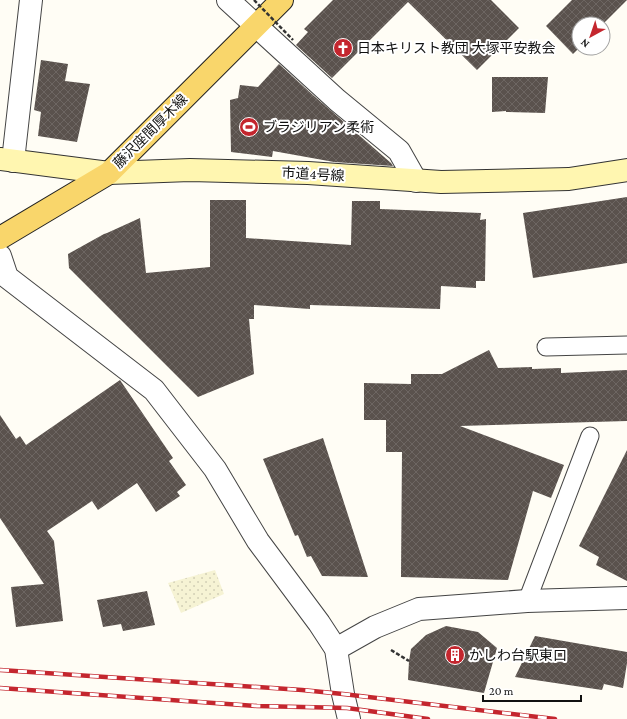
<svg xmlns="http://www.w3.org/2000/svg" width="627" height="719" viewBox="0 0 627 719" font-family="'Crimson Pro','Noto Sans JP',serif">
	<defs>
		<pattern id="farmland-dots" width="8" height="8" patternUnits="userSpaceOnUse"><rect width="8" height="8" fill="#f6f3d4"/><path d="M2 2h.1M6 6h.1" fill="none" stroke="#d2cfb5" stroke-width="1.8" stroke-linecap="round"/></pattern>
		<pattern id="building-cross-hatch" width="8" height="8" patternUnits="userSpaceOnUse"><rect width="8" height="8" fill="#5a524d"/><path d="M0 0l8 8M0 8l8-8" fill="none" stroke="#6d6662"/></pattern>
	</defs>
	<rect width="100%" height="100%" fill="#fffdf5"/>
	<polygon fill="url(#farmland-dots)" points="215,570 224,594 181,613 168,583"/>
	<g fill="url(#building-cross-hatch)">
		<polygon points="333,0 491,0 519,28 477,70 408,2 332,78 296,45 308,32 304,29"/>
		<polygon points="572,0 627,0 603,24 579,24 579,48 573,54 546,26"/>
		<polygon points="41,60 68,64 65,81 90,84 77,142 38,136 41,112 34,110"/>
		<polygon points="279,64 314,96 391,163 393,166 334,162 273,151 272,157 231,152 230,100 238,98 240,85 258,87"/>
		<polygon points="492,77 548,77 545,113 506,112 506,111 492,112"/>
		<polygon points="627,197 627,263 533,278 523,213"/>
		<polygon points="210,200 246,200 246,238 351,245 352,201 380,201 380,209 481,213 480,220 486,219 485,281 476,281 476,288 441,286 440,309 310,305 310,309 254,305 254,319 249,319 254,374 198,397 69,268 68,254 104,234 107,233 140,218 146,273 210,267"/>
		<polygon points="489,350 498,368 532,367 532,369 561,368 561,373 627,370 627,421 460,426 564,465 551,498 533,491 508,580 401,577 402,452 386,452 386,420 364,420 364,383 411,384 411,374 442,374"/>
		<polygon points="120,380 173,458 169,461 186,485 177,492 180,496 156,512 137,483 98,510 92,501 47,531 54,541 63,621 16,627 11,587 44,584 0,518 0,415 16,439 20,436 26,445"/>
		<polygon points="323,438 347,512 368,577 322,576 311,556 307,557 298,535 295,536 263,459"/>
		<polygon points="627,450 627,581 596,565 599,557 579,546"/>
		<polygon points="147,591 155,625 123,631 121,624 103,627 97,600"/>
		<polygon points="446,626 478,632 497,648 484,693 408,680 409,661 411,649 426,635"/>
		<polygon points="535,636 627,652 627,663 623,688 604,684 602,690 515,677"/>
	</g>
	<g fill="none" stroke-linecap="round" stroke-linejoin="round">
		<defs>
			<g id="lane">
				<polyline points="546,347 627,345"/>
				<polyline points="527,601 590,436"/>
			</g>
			<g id="street">
				<polyline points="228,0 337,100 399,151 416,181"/>
				<polyline points="13,161 31,0"/>
				<polyline points="0,256 7,277 154,390 215,469 258,541 319,623 336,649 343,694 349,719"/>
				<polyline points="336,649 375,627 419,609 527,601 627,598"/>
			</g>
			<polyline id="secondary" points="0,159 109,173 190,170 308,173 441,182 569,179 627,170"/>
			<polyline id="primary" points="0,238 109,173 282,0"/>
		</defs>
		<use href="#lane" stroke="#444" stroke-width="19"/>
		<use href="#street" stroke="#444" stroke-width="24"/>
		<use href="#secondary" stroke="#333" stroke-width="24"/>
		<use href="#primary" stroke="#222" stroke-width="24"/>
		<polyline stroke="#333" stroke-width="2.5" stroke-dasharray="4 2" stroke-linecap="butt" points="391,650 409,661"/>
		<use href="#lane" stroke="#fff" stroke-width="17"/>
		<use href="#street" stroke="#fff" stroke-width="22"/>
		<use href="#secondary" stroke="#fff6b0" stroke-width="22"/>
		<use href="#primary" stroke="#f9d66b" stroke-width="22"/>
		<defs>
			<g id="rail">
				<polyline points="0,670 302,690 343,694 555,719"/>
				<polyline points="0,688 257,706 347,708 428,719"/>
			</g>
		</defs>
		<use href="#rail" stroke="#c4262e" stroke-width="4.5"/>
		<use href="#rail" stroke="#fff" stroke-width="3" stroke-dasharray="9" stroke-linecap="butt"/>
		<polyline stroke="#333" stroke-width="2.5" stroke-dasharray="4 2" stroke-linecap="butt" points="254,0 293,40"/>
	</g>
	<defs>
		<symbol id="church-disc" viewBox="-11 -11 22 22"><circle r="9.5" fill="#c4262e" stroke="#fff"/><path d="M-1.2-6h2.4v3.5h3.3v2.4h-3.3V6h-2.4V-.1h-3.3v-2.4h3.3Z" fill="#fff"/></symbol>
		<symbol id="stadium-disc" viewBox="-11 -11 22 22"><circle r="9.5" fill="#c4262e" stroke="#fff"/><path d="M0-5a6.5 5 0 1 0 0 10a6.5 5 0 1 0 0-10ZM-3.5-1.8h7v3.6h-7Z" fill="#fff"/></symbol>
		<symbol id="building-disc" viewBox="-11 -11 22 22"><circle r="9.5" fill="#c4262e" stroke="#fff"/><path d="M-4-6H4V6H1V3H-1V6H-4ZM-2.5-4.3h1.7v1.8h-1.7ZM.8-4.3h1.7v1.8H.8ZM-2.5-1h1.7V.8h-1.7ZM.8-1h1.7V.8H.8Z" fill="#fff"/></symbol>
	</defs>
	<g fill-rule="evenodd">
		<use href="#church-disc" x="332" y="37" width="22" height="22"/>
		<use href="#stadium-disc" x="238" y="116" width="22" height="22"/>
		<use href="#building-disc" x="444" y="644" width="22" height="22"/>
	</g>
	<g text-anchor="middle" stroke-width="4" stroke-linejoin="round" paint-order="stroke">
		<g font-size="14" fill="#111" stroke="#fff" text-anchor="start">
			<text x="357" y="53">日本キリスト教団 大塚平安教会</text>
			<text x="263" y="132">ブラジリアン柔術</text>
			<text x="469" y="660">かしわ台駅東口</text>
		</g>
		<g font-size="14" fill="#111" stroke="#fff">
			<text transform="translate(150 131) rotate(-45)" y="5">藤沢座間厚木線</text>
			<text transform="translate(313 174) rotate(3)" y="5">市道4号線</text>
		</g>
	</g>
	<g transform="translate(591 36) rotate(220)"><circle r="19" fill="#ffffff" stroke="#a0a0a0"/>
	<path d="M0-3L7 15L0 10L-7 15Z" fill="#c4262e"/>
	<text y="-6" font-size="11" font-weight="bold" text-anchor="middle" fill="#111111">N</text>
	</g>
	<path d="M483 695v6h98v-6" fill="none" stroke="#111111" stroke-width="2"/>
	<text x="489" y="695" font-size="12" fill="#111111" stroke="#ffffff" stroke-width="3" paint-order="stroke">20 m</text>
</svg>
